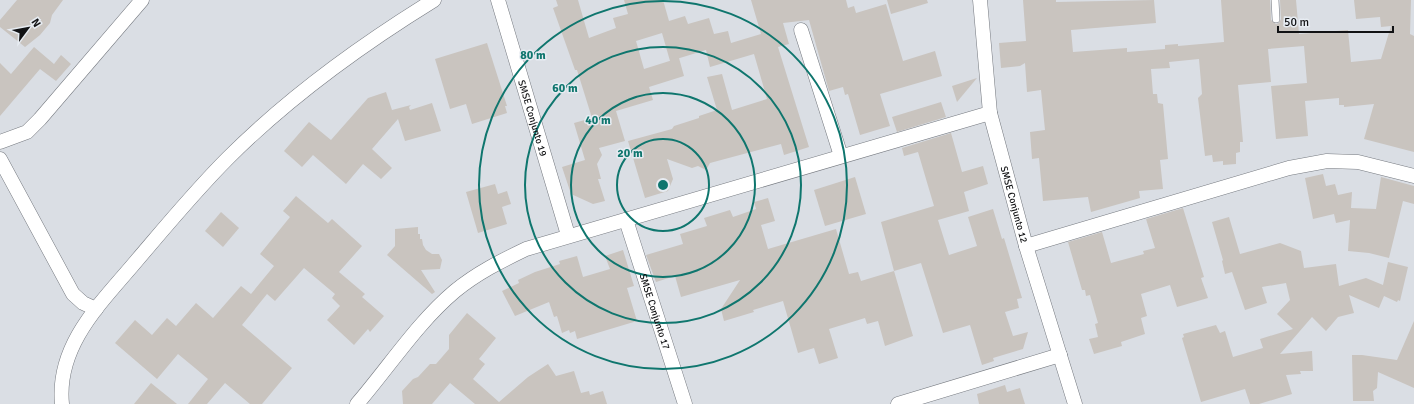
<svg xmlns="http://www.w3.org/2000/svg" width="1414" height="404" viewBox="0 0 1414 404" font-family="Signika,sans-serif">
	<rect width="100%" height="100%" fill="#dadee4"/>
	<g fill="#c9c4bf">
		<polygon points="17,0 63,0 52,15 50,23 40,35 25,47 0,27 0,20"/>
		<polygon points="556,0 578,0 589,38 616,28 613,18 628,14 624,0 663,0 669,21 685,16 688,24 709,18 714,34 728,31 731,43 761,34 751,0 846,0 848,8 854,6 856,13 886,4 903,61 935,51 942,76 880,94 890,126 860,135 848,94 845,95 843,87 829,91 809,20 783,23 789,44 778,47 809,147 784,155 781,144 710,163 706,170 698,166 692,168 667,159 673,179 668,191 645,198 628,141 672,129 674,126 699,118 699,116 717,110 707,77 722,74 732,110 767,99 754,54 710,67 706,50 670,61 662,33 636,41 644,69 679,58 684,76 649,87 653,100 616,111 625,141 599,148 602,155 597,164 601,179 598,179 605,201 593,204 571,194 562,167 585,160 574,123 592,118 577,70 575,70 553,8 558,6"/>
		<polygon points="887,0 927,0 928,3 891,14"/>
		<polygon points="1023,0 1056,0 1056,2 1154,0 1156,23 1071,30 1073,52 1127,48 1127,52 1165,49 1165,45 1178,44 1178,46 1224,42 1221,0 1270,0 1271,20 1276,24 1279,23 1281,19 1280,0 1296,0 1299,34 1348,30 1351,62 1381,59 1391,26 1381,27 1380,17 1356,19 1354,0 1411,0 1410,34 1414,36 1414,152 1364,139 1374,104 1344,107 1344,105 1339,105 1339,98 1305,101 1308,136 1276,139 1271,86 1307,83 1304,46 1268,49 1271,82 1238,85 1243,142 1240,142 1240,152 1236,153 1236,164 1223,165 1223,161 1213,162 1212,155 1205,156 1198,98 1202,94 1199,59 1169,62 1170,68 1151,69 1153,94 1157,94 1158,103 1163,104 1168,159 1160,160 1163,189 1139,191 1140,198 1091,212 1088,197 1043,201 1039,158 1032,159 1030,132 1045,130 1041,90 1027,92 1025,63 1020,66 1001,68 999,43 1026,41"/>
		<polygon points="487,43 507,106 505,106 507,113 472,124 466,104 450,109 435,59"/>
		<polygon points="34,47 54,64 61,55 71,64 56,81 40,69 0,116 0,63 11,74"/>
		<polygon points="977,78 957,102 952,86"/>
		<polygon points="386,92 392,110 411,105 409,107 410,110 432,103 441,131 405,141 398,119 372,149 392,168 381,179 363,164 346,184 313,155 302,167 284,151 309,122 331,140 368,98"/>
		<polygon points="941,102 946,117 897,132 892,117"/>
		<polygon points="951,133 962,172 983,166 988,184 964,192 969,211 938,220 949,255 977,246 968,217 993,209 1002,239 1004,238 1022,298 1017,299 1019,308 1005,312 1013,336 1028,332 1023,349 993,358 994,361 982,365 970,325 943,333 921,263 894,271 881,222 934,206 918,152 904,156 902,148"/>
		<polygon points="1323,174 1326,186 1335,184 1338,195 1352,192 1351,208 1376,209 1381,177 1414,186 1414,204 1403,201 1389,258 1369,253 1348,251 1350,220 1336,223 1334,214 1313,219 1305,178"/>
		<polygon points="855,177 866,214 825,226 814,190"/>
		<polygon points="495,184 498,194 507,191 511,204 502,207 507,224 478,233 466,192"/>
		<polygon points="296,196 328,223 332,219 362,246 339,272 365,294 362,297 384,316 370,332 368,329 354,345 327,320 340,306 332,298 335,294 304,268 275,301 267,294 242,325 292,368 262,404 250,404 225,383 207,404 188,404 208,379 195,368 178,354 157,379 115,343 135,320 152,335 167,318 176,326 196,303 213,318 241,286 251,294 274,266 260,254 290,217 283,211"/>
		<polygon points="768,198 775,221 761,225 768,249 836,229 849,274 858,272 861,281 894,271 913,336 885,346 878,321 867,324 865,318 829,329 838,358 819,364 814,348 798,353 783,301 753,310 754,312 724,321 721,309 740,280 681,297 675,276 656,282 646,255 683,244 680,234 707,226 704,218 730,210 733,217 756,209 754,202"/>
		<polygon points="1183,208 1204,277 1201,278 1208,298 1177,307 1170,285 1141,294 1147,316 1141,318 1145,334 1121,342 1122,346 1094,354 1089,339 1098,337 1095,324 1098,323 1090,295 1086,296 1085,290 1082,290 1068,242 1102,232 1111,263 1144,254 1143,251 1155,248 1146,219"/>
		<polygon points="221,212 239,228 223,247 205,231"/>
		<polygon points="1229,217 1240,254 1280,243 1301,251 1304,268 1336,264 1339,286 1366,278 1383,285 1388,262 1408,267 1400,301 1398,300 1397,302 1384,296 1379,308 1349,295 1354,313 1338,317 1326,331 1312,317 1280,354 1312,351 1313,371 1300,371 1301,374 1286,375 1292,394 1259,404 1250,404 1245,389 1201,402 1182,338 1184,337 1183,334 1216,325 1220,333 1225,331 1233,357 1263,348 1260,339 1293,329 1277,314 1290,300 1286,283 1262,287 1267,303 1245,310 1232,272 1225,274 1222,261 1223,260 1212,222"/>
		<polygon points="418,227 418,234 420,234 420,239 422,239 423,245 426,250 432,254 439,254 442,260 440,269 421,270 435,292 432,294 387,255 395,246 395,229"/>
		<polygon points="623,250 634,286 627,288 637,321 577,339 575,331 570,333 569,330 562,333 557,316 554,317 549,302 515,316 502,291 519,283 518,280 535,272 560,264 559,261 577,256 583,277 610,269 605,256"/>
		<polygon points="467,313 496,338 479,359 485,364 473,379 499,402 528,377 548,364 556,376 574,371 581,393 589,391 590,395 603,391 607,404 475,404 450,383 432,404 403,404 402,391 413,379 418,377 430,364 436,364 449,349 449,335"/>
		<polygon points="1414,321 1414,388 1378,372 1377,388 1373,391 1374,401 1353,401 1352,355 1362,355 1397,360"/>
		<polygon points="151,383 177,404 134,404"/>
		<polygon points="1005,385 1007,392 1020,388 1025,404 979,404 977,394"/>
	</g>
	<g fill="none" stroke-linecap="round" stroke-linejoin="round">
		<defs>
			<polyline id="service" points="1275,0 1276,19"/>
			<g id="minor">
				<path id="s1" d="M 498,0 L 568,235"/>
				<path id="s2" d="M 980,0 L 990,113 L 1026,246 L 1075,404"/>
				<polyline points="801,30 841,156"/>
				<polyline points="0,142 27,132 40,119 142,0"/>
				<polyline points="0,159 73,294 83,303 96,309"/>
				<path id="s3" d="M 626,220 L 685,404"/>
				<polyline points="1026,246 1289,168 1327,161 1358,162 1414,176"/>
				<path d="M 62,404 C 56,344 103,301 138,259 C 167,225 196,190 228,158 C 289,97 361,45 434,0"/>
				<path d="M 357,404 C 389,367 417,323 455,291 C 477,273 501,261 526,249 L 990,113"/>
				<polyline points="898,404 1060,355"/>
			</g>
		</defs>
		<use href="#service" stroke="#767a80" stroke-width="8"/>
		<use href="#minor" stroke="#767a80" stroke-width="15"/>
		<use href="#service" stroke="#fff" stroke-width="7"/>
		<use href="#minor" stroke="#fff" stroke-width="14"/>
	</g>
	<g fill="none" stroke="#0f766e" stroke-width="2">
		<circle cx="663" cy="185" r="46"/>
		<circle cx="663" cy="185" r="92"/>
		<circle cx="663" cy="185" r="138"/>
		<circle cx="663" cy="185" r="184"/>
	</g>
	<g text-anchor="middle" stroke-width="3" stroke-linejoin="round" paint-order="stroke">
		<g font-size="10" fill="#111214" stroke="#e7ecf2">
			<text dy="4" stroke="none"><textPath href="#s1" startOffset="123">SMSE Conjunto 19</textPath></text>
			<text dy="4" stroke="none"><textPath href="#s2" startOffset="208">SMSE Conjunto 12</textPath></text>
			<text dy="4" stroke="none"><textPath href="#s3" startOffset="96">SMSE Conjunto 17</textPath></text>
		</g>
	</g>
	<circle cx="663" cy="185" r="6" fill="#0f766e" stroke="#e7ecf2" stroke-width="2"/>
	<g font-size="12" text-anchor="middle" font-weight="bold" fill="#0f766e" stroke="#e7ecf2" stroke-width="3" stroke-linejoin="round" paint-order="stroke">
		<text x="533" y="59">80 m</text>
		<text x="565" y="92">60 m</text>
		<text x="598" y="124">40 m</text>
		<text x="630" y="157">20 m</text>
	</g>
	<g transform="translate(28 28) rotate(58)" stroke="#e7ecf2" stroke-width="3" paint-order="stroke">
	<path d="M0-3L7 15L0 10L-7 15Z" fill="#111214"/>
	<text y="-6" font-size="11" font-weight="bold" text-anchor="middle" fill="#111214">N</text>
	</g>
	<path d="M1278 26v6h115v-6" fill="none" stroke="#111214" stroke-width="2"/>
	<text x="1284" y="26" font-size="12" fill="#111214" stroke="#e7ecf2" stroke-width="3" paint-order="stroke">50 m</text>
</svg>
